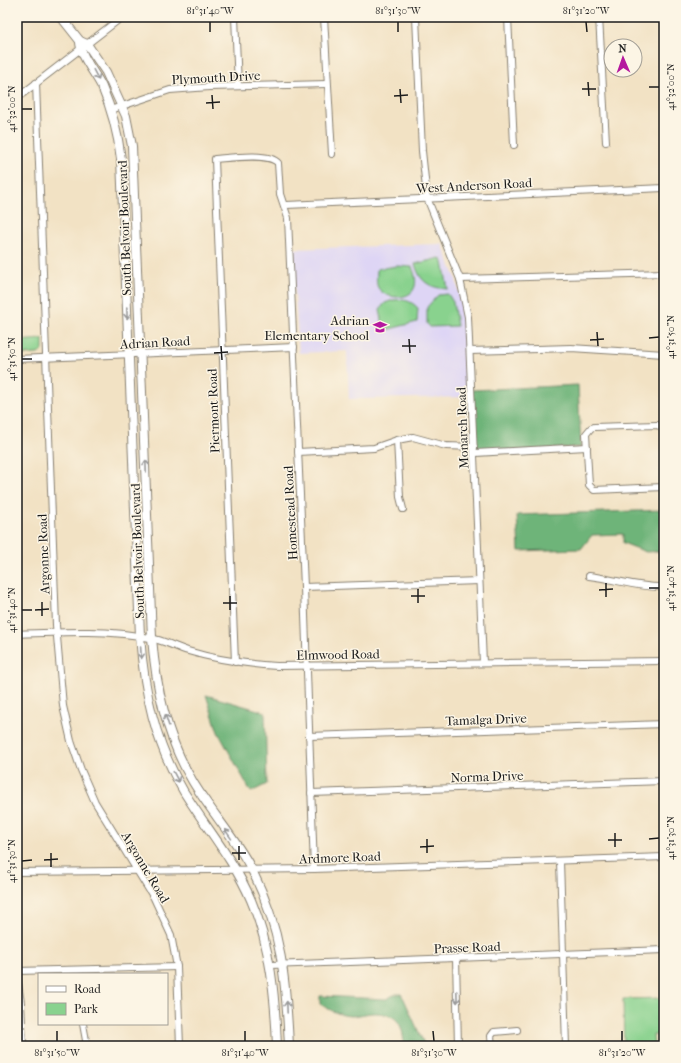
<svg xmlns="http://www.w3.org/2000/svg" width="681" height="1063" viewBox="0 0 681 1063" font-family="'IM FELL French Canon',serif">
	<rect width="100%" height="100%" fill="#fcf5e5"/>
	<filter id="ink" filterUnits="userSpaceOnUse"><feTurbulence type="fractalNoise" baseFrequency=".025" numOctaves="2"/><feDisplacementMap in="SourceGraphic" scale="8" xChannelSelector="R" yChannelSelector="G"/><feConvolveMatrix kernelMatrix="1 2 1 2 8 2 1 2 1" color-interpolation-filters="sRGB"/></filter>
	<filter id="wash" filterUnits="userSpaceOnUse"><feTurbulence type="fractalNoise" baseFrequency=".012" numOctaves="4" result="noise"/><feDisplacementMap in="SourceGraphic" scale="16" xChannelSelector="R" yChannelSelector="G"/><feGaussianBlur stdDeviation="0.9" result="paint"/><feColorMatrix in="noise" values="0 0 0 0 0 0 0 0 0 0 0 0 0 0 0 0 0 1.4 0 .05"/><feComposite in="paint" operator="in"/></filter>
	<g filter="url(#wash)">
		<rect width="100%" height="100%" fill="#f2e2c4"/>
		<polygon fill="#ded5f5" points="442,244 455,276 463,308 468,397 349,399 347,351 299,353 292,249"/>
		<g fill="#89d28e" stroke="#527755">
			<path d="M 440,258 L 443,262 L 448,289 C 431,288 420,283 415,264 Z"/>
			<path d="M 397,266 L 412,267 C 429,305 381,302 377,285 C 376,280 377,274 377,269 Z"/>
			<polygon points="448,294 453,302 457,326 430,327 427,324 427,307 438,295"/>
			<path d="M 393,300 C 404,299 410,300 418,308 L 417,322 L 386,330 L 383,326 L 380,309 L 385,303 Z"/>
			<polygon points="43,339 43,350 38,354 17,355 17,341"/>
			<polygon points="664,998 664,1035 653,1035 654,1046 624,1046 623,999"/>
		</g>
		<g fill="#6eb479" stroke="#45684a">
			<polygon points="578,385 581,447 475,453 472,390"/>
			<polygon points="664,510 664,551 646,552 623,543 623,534 592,535 581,549 519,551 517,515"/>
			<polygon points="206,695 265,712 267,784 251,792 218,732"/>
			<path d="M 396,994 L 401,994 L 404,999 L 425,1046 L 404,1046 C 403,1024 398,1013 373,1013 C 366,1013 359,1016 352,1016 C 340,1016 330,1010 320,1004 L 320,996 L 386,999 Z"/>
		</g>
	</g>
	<g filter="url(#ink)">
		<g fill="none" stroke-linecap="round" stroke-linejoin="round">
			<defs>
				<g id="minor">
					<polyline points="235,17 238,86"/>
					<polyline points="324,17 332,154"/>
					<polyline points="416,17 422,151 427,198 460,279 468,317 483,663"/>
					<polyline points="508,17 514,145"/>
					<polyline points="599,17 606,142"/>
					<polyline points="36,83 56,625 63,706 71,741 81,770 95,802 154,898 171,935 177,967 180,1046"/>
					<polyline points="17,98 122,17"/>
					<polyline points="110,110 170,90 209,87 327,84"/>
					<polyline points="286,205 664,188"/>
					<polyline points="460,279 664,273"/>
					<polyline points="470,351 571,348 664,354"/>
					<polyline points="17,359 294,347"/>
					<polyline points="664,428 657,425 594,427 591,428 586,434 589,485 594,490 664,487"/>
					<polyline points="397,440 400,497 403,509"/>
					<polyline points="298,452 374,448 397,440 413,437 446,446 474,447"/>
					<polyline points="475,453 587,447"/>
					<path d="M 589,576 C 615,579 638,588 664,587"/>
					<polyline points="304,587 479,581"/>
					<path d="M 17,634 C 61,632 107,629 150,638 C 163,640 175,647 188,651 C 217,660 247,664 277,666 L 664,661"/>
					<path d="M 235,662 L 215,159 C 229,158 269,152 278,163 L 280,194 L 288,218 L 304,587 L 314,869"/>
					<polyline points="309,736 664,724"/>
					<polyline points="311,793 664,781"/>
					<polyline points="560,861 566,1046"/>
					<polyline points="17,872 314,869 664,857"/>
					<polyline points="456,958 458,1046"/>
					<polyline points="271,965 664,950"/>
					<polyline points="17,971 177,967"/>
					<polyline points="17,976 21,1003 23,1046"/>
					<polyline points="83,1024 87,1046"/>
					<polyline points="492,1046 491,1036 494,1032 517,1030"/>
				</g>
				<g id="tertiary">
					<path d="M 61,17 L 80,41 L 87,44 L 106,72 L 126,116 L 132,146 L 152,638 C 156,688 167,739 193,782 C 211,812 236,839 252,870 C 282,930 286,981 289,1046"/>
					<path d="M 80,41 C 80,57 95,72 102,87 C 112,110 118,134 121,159 L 140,636 C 144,692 155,743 184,792 C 207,829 234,860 251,900 C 271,947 275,996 277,1046"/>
				</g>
			</defs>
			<use href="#minor" stroke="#877f70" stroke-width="8"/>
			<use href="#tertiary" stroke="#877f70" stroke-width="10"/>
			<use href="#minor" stroke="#fff" stroke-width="6"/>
			<use href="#tertiary" stroke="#fff" stroke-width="8"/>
		</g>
		<defs><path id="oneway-shaft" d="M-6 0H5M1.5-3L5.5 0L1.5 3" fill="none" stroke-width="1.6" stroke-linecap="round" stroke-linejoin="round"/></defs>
		<g stroke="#999">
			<use href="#oneway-shaft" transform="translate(96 75) rotate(62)"/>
			<use href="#oneway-shaft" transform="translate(127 313) rotate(88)"/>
			<use href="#oneway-shaft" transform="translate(146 466) rotate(-92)"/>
			<use href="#oneway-shaft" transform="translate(141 653) rotate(86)"/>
			<use href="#oneway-shaft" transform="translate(167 720) rotate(-108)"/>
			<use href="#oneway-shaft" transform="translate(176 777) rotate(62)"/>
			<use href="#oneway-shaft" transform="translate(228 834) rotate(-125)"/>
			<use href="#oneway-shaft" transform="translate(457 997) rotate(88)"/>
			<use href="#oneway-shaft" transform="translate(287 1007) rotate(-92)"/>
		</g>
	</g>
	<path fill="none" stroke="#1c1c1c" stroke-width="1.5" d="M 210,22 L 210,32M 398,22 L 398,32M 586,22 L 587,32M 588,82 L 589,96M 649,87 L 659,87M 400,89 L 401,103M 582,89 L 596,89M 212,95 L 213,109M 394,96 L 408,95M 206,103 L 220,102M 22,109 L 32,109M 597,332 L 598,346M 649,338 L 659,337M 409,339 L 410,353M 590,340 L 604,339M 221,346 L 222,360M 402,346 L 416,346M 214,353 L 228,352M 22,359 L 32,359M 606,583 L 606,597M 649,588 L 659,588M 418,589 L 418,603M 599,590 L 613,589M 230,596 L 230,610M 411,596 L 425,596M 42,602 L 42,616M 223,603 L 237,603M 22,610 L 32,610M 35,610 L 49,609M 615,833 L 615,847M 427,839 L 427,853M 649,839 L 659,838M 608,840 L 622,840M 239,846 L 239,860M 420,847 L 434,846M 51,853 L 51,867M 232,853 L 246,853M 44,860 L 58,859M 22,861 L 32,860M 57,1031 L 57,1041M 245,1031 L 245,1041M 433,1031 L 434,1041M 622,1031 L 622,1041"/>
	<defs>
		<symbol id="school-bare" viewBox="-9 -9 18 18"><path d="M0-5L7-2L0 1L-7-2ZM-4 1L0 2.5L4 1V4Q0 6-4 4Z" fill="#b5179e" stroke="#fcf5e5" stroke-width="2.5" paint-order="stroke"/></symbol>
	</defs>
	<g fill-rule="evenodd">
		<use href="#school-bare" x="370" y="317" width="20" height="20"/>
	</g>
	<g text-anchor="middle" stroke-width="3" stroke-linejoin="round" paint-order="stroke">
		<g font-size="13" fill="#1c1c1c" stroke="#fcf5e5">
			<text transform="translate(216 77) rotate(-3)" y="5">Plymouth Drive</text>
			<text transform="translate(474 185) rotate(-3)" y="5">West Anderson Road</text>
			<text transform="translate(124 228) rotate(-92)" y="5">South Belvoir Boulevard</text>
			<text transform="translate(155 342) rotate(-3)" y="5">Adrian Road</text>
			<text transform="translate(213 411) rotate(-92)" y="5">Piermont Road</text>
			<text transform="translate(462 428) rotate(-92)" y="5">Monarch Road</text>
			<text transform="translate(290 513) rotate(-93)" y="5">Homestead Road</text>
			<text transform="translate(137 551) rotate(-92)" y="5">South Belvoir Boulevard</text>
			<text transform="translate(43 554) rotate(-92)" y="5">Argonne Road</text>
			<text transform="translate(338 654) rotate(-1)" y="5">Elmwood Road</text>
			<text transform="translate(486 719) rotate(-2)" y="5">Tamalga Drive</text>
			<text transform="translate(487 776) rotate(-2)" y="5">Norma Drive</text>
			<text transform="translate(340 857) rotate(-2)" y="5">Ardmore Road</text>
			<text transform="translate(146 867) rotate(59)" y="5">Argonne Road</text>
			<text transform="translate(467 947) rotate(-2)" y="5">Prasse Road</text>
		</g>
		<g font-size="13" fill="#1c1c1c" stroke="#fcf5e5" text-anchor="end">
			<text x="369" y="325">Adrian<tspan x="369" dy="15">Elementary School</tspan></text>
		</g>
	</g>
	<rect width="681" height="1063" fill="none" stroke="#fcf5e5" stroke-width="44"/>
	<rect x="38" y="973" width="130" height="52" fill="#fcf5e5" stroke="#a29e95"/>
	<rect x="46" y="986" width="20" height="6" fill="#ffffff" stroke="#a29e95"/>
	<text x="74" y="993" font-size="12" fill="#1c1c1c">Road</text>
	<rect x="46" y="1003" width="20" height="12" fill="#89d28e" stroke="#a29e95"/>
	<text x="74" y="1013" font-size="12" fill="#1c1c1c">Park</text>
	<g transform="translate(623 58) rotate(358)"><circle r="19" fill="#fcf5e5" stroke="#a29e95"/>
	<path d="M0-3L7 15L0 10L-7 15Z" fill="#b5179e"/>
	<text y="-6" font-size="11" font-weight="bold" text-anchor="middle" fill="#1c1c1c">N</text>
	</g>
	<rect x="22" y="22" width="637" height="1019" fill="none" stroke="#1c1c1c" stroke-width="1.5"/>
	<g font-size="10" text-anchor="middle" fill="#1c1c1c">
		<text x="210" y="14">81°31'40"W</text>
		<text x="398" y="14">81°31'30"W</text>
		<text x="586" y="14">81°31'20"W</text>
		<text transform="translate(670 87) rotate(-90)" y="4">41°32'00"N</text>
		<text transform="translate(11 109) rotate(-90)" y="4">41°32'00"N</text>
		<text transform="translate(670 337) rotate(-90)" y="4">41°31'50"N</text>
		<text transform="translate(11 359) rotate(-90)" y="4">41°31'50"N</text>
		<text transform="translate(670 588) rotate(-90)" y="4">41°31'40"N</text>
		<text transform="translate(11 610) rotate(-90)" y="4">41°31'40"N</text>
		<text transform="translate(670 838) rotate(-90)" y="4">41°31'30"N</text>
		<text transform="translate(11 861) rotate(-90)" y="4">41°31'30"N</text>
		<text x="57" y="1056">81°31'50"W</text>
		<text x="245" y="1056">81°31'40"W</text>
		<text x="434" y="1056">81°31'30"W</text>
		<text x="622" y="1056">81°31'20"W</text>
	</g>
</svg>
